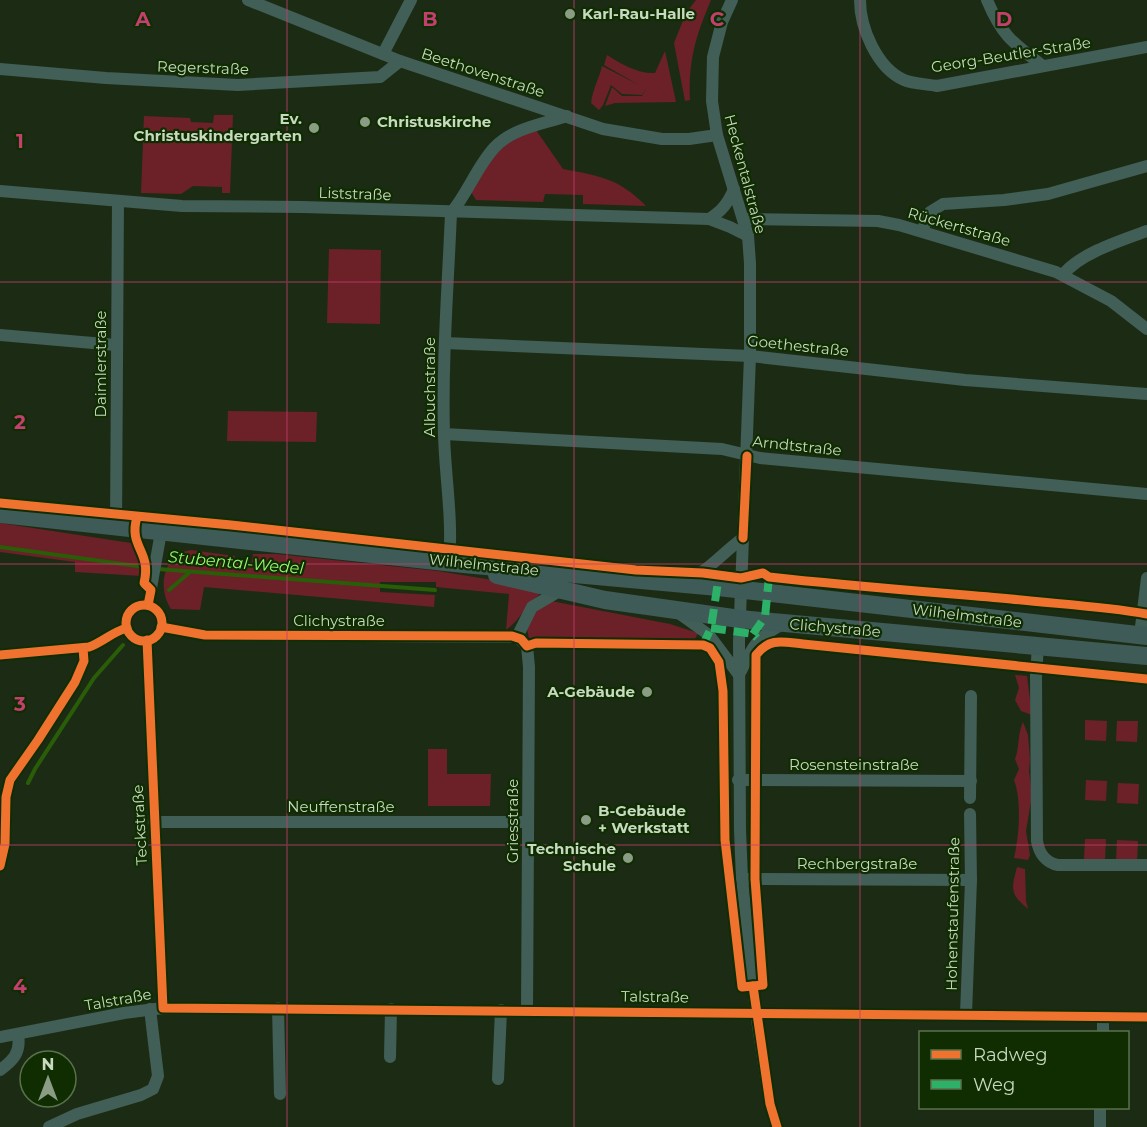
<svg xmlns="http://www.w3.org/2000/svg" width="1147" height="1127" viewBox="0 0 1147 1127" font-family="Montserrat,sans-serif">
	<rect width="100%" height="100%" fill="#1c2c14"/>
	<g fill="#6c2028">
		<path d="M 696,0 L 711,0 C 696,35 688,61 690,100 L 685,101 L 674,43 L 686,13 Z"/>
		<path d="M 665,51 L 676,102 L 615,103 L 605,106 L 612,87 L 622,96 L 642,96 L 646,89 L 642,95 L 622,94 L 611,85 L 603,105 L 599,110 L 591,103 C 593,88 599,79 602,66 L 639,85 L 604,65 L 607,55 C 621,64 638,74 655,73 Z"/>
		<polygon points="214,115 233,115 230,193 222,193 222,187 193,186 181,194 141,193 144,116 190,118 191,122 213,123"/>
		<path d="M 536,130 L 563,169 C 599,176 619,178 646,206 L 583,204 L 583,195 L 545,194 L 543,202 L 476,200 L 471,192 L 498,149 L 527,132 Z"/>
		<polygon points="329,249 381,250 380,324 327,323"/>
		<polygon points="228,411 317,412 316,442 227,441"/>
		<path d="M 0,523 L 131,543 C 140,554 145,562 142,576 L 75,572 L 75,562 L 0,552 Z"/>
		<path d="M 191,550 L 235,556 L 235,561 L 252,562 L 253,554 L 276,554 L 438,571 L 498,581 L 539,593 L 539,595 C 526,605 520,620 506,630 L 509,594 L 436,587 L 436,582 L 380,582 L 380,592 L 435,595 L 434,607 L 204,587 L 200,610 L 171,609 C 157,588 163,554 191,550 Z"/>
		<polygon points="551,601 670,624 698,633 693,643 544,641 529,638 527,629 538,608"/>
		<polygon points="1015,675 1027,676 1032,715 1021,711 1015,700 1019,688"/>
		<polygon points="1085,720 1107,721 1106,741 1085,740"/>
		<polygon points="1117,721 1138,721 1137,742 1116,741"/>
		<path d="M 1023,722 L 1028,735 L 1030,759 L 1029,771 L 1032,795 L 1026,831 L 1030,855 L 1028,860 L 1014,858 C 1019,837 1022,801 1014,780 L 1019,769 L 1015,759 C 1020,746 1017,735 1023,722 Z"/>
		<polygon points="428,749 447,749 447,774 491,774 490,806 428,806"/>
		<polygon points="1086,780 1107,781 1106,801 1085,800"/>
		<polygon points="1118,783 1139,784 1138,804 1117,803"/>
		<polygon points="1085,839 1106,839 1105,859 1084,859"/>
		<polygon points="1117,840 1138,841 1137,861 1116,860"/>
		<path d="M 1017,867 L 1025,869 L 1026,901 L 1028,909 C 1010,894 1011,890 1017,867 Z"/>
	</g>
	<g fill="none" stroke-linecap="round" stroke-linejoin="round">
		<g stroke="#295d07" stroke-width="4">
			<polyline points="0,547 151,568"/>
			<polyline points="158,569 435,590"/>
			<polyline points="169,590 190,572"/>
			<polyline points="28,783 35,769 94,678 123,645"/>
		</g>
		<g stroke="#415e57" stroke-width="12">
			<polyline points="248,0 400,61 603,129 662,139 689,139 717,135"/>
			<polyline points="732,0 722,22 713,57 712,101 717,135 748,236 750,263 750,356 739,642 740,830 742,879 756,1013 770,1104 777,1127"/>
			<path d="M 860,0 C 860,28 877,68 904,80 C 913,84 927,84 937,86 L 1147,47"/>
			<path d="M 987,0 C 1002,36 1013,43 1043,66"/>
			<polyline points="383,54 411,0"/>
			<polyline points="0,69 106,78 238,85 380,77 400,61"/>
			<polyline points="0,191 182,206 303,207 709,219 730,227 748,236"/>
			<path d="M 709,219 C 722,211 728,203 734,189"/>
			<polyline points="743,219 878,221 899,225 1056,272 1111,301 1147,329"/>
			<polyline points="922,231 930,212 943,204 1004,200 1048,194 1147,166"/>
			<path d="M 1063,275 C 1078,254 1122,240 1147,231"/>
			<polyline points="0,335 116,345"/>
			<polyline points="445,343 750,356 965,380 1147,394"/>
			<polyline points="444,434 722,449 760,458 1147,494"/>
			<polyline points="116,527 118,201"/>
			<path d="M 449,562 C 453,519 445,476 444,434 C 442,360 448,286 451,213 C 468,193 477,166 495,147 C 513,128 543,124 567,116"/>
			<path d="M 684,582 C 709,571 721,554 743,538"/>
			<polyline points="148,605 161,532"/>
			<circle cx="144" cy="623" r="18"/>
			<polyline points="680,614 709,635 739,675"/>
			<polyline points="161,627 205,635 517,637"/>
			<polyline points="1140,635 1147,578"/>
			<polyline points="517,637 527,646 529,667 527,1010"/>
			<polyline points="517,637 532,607 561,590"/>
			<polyline points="147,640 163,1008"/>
			<path d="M 1038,645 L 1036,676 L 1037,841 C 1039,853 1046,863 1058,865 L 1147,865"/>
			<path d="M 0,655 L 89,647 C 103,642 112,632 127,628"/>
			<path d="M 741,671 C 752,647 758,636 783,624"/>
			<polyline points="738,780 971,781"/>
			<polyline points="970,798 971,696"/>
			<polyline points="154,822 528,822"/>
			<polyline points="0,866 5,844 6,797 10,780 38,740 75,682 84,661 83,648"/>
			<polyline points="742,879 971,880"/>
			<polyline points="278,1008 280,1094"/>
			<polyline points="966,1014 971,880 970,814"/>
			<polyline points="1103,1032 1103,1017"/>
			<polyline points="0,1037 124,1013 163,1008 1147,1017"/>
			<polyline points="390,1057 391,1009"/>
			<path d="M 0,1070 C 14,1060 21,1052 18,1034"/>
			<polyline points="498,1079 501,1010"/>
			<polyline points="49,1127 77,1114 141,1095 153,1089 158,1076 150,1009"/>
			<polyline points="1100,1127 1100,1108"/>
		</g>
		<g stroke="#3e5b58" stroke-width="18">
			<polyline points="0,514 464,564 718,587 1147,636"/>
			<polyline points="497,575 605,600 740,619 1147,656"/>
		</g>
		<g stroke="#2db169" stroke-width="8" stroke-dasharray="15 8" stroke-linecap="butt">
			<polyline points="711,628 753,634 757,638"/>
			<polyline points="753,634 765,617 769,577"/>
			<polyline points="703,645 711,628 719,575"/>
		</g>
		<defs>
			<g id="cycleway">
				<path d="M 0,503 L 231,525 L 636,570 L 703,573 L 741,578 L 763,573 L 769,577 C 850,586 930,592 1011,599 C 1056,604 1102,606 1147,614"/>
				<path d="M 137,517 C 128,548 152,550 144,583 L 151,590 L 148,605"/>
				<polyline points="743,538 747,456"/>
				<circle cx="144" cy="623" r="18"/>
				<path d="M 161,627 L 205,635 L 512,636 L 521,639 L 527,646 L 536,643 L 703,645 L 710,648 L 719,662 L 723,691 L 725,840 L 742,987 L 763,985 L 755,879 L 756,655 C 770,637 783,642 803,644 L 1147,679"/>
				<polyline points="147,640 163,1008 1147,1017"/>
				<path d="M 0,655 L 89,647 C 103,642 112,632 127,628"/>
				<polyline points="0,866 5,844 6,797 10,780 38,740 75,682 84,661 83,648"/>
				<polyline points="753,986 770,1104 777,1127"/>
			</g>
		</defs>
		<use href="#cycleway" stroke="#0f2d01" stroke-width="13"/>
		<use href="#cycleway" stroke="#ef722f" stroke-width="9"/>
	</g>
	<path fill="none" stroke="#c33f6f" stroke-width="1.5" stroke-opacity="0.55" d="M 287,0 L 287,1127M 574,0 L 574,1127M 860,0 L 860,1127M 0,282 L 1147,282M 0,564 L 1147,564M 0,845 L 1147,845"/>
	<g fill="#8b9c84" stroke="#0f2d01" stroke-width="2">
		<circle cx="570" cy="14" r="6"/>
		<circle cx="365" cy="122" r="6"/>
		<circle cx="314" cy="128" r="6"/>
		<circle cx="647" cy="692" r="6"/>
		<circle cx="586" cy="820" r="6"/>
		<circle cx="628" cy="858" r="6"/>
	</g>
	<g text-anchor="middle" stroke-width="4.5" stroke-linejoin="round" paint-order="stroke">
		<g font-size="15" font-weight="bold" fill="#c7d9c0" stroke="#0f2d01" text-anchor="start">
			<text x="582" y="19">Karl-Rau-Halle</text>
			<text x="302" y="124" text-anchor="end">Ev.<tspan x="302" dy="17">Christuskindergarten</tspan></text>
			<text x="377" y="127">Christuskirche</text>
			<text x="635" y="697" text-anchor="end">A-Gebäude</text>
			<text x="598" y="816">B-Gebäude<tspan x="598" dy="17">+ Werkstatt</tspan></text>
			<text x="616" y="854" text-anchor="end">Technische<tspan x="616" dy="17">Schule</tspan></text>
		</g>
		<g font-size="15" fill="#c7d9c0" stroke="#0f2d01">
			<text transform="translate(1011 55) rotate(-9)" y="5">Georg-Beutler-Straße</text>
			<text transform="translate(203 68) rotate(2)" y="5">Regerstraße</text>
			<text transform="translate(483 73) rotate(18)" y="5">Beethovenstraße</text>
			<text transform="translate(745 174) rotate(75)" y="5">Heckentalstraße</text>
			<text transform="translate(355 194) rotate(2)" y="5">Liststraße</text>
			<text transform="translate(959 227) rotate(16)" y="5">Rückertstraße</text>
			<text transform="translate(798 346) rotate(6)" y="5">Goethestraße</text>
			<text transform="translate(101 364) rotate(-90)" y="5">Daimlerstraße</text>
			<text transform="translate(430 387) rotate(-90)" y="5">Albuchstraße</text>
			<text transform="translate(797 446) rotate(6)" y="5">Arndtstraße</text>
			<text transform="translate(484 565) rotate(6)" y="5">Wilhelmstraße</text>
			<text transform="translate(967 616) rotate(7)" y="5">Wilhelmstraße</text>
			<text x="339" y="626">Clichystraße</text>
			<text transform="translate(835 628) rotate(5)" y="5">Clichystraße</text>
			<text x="854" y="770">Rosensteinstraße</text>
			<text x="341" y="812">Neuffenstraße</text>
			<text transform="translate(513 821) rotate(-90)" y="5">Griesstraße</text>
			<text transform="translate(140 825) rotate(-93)" y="5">Teckstraße</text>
			<text x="857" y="869">Rechbergstraße</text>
			<text transform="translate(953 914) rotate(-89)" y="5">Hohenstaufenstraße</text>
			<text transform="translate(655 997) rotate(1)" y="5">Talstraße</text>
			<text transform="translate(118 1000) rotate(-10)" y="5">Talstraße</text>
		</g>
		<g font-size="16" font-style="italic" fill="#9bf872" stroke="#0f2d01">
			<text transform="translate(236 562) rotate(5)" y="6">Stubental-Wedel</text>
		</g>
	</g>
	<g font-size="20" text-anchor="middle" font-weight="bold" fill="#c33f6f" stroke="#0f2d01" stroke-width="4.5" stroke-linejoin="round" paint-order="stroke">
		<text x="143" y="26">A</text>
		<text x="430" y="26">B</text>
		<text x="717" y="26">C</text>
		<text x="1004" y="26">D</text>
		<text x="20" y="148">1</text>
		<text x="20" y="429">2</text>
		<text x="20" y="711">3</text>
		<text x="20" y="993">4</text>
	</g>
	<rect x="919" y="1031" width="210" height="78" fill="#0f2d01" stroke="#59724d" stroke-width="1.5"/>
	<rect x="931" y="1050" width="30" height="9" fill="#ef722f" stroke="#59724d" stroke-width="1.5"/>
	<text x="973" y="1061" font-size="18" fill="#c7d9c0">Radweg</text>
	<rect x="931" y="1080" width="30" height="9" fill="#2db169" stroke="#59724d" stroke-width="1.5"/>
	<text x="973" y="1091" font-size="18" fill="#c7d9c0">Weg</text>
	<g transform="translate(48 1079)"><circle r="28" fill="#0f2d01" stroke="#59724d" stroke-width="1.5"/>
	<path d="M0-4.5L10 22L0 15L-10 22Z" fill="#8b9c84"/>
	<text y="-9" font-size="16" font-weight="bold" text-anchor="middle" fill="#c7d9c0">N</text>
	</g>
</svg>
